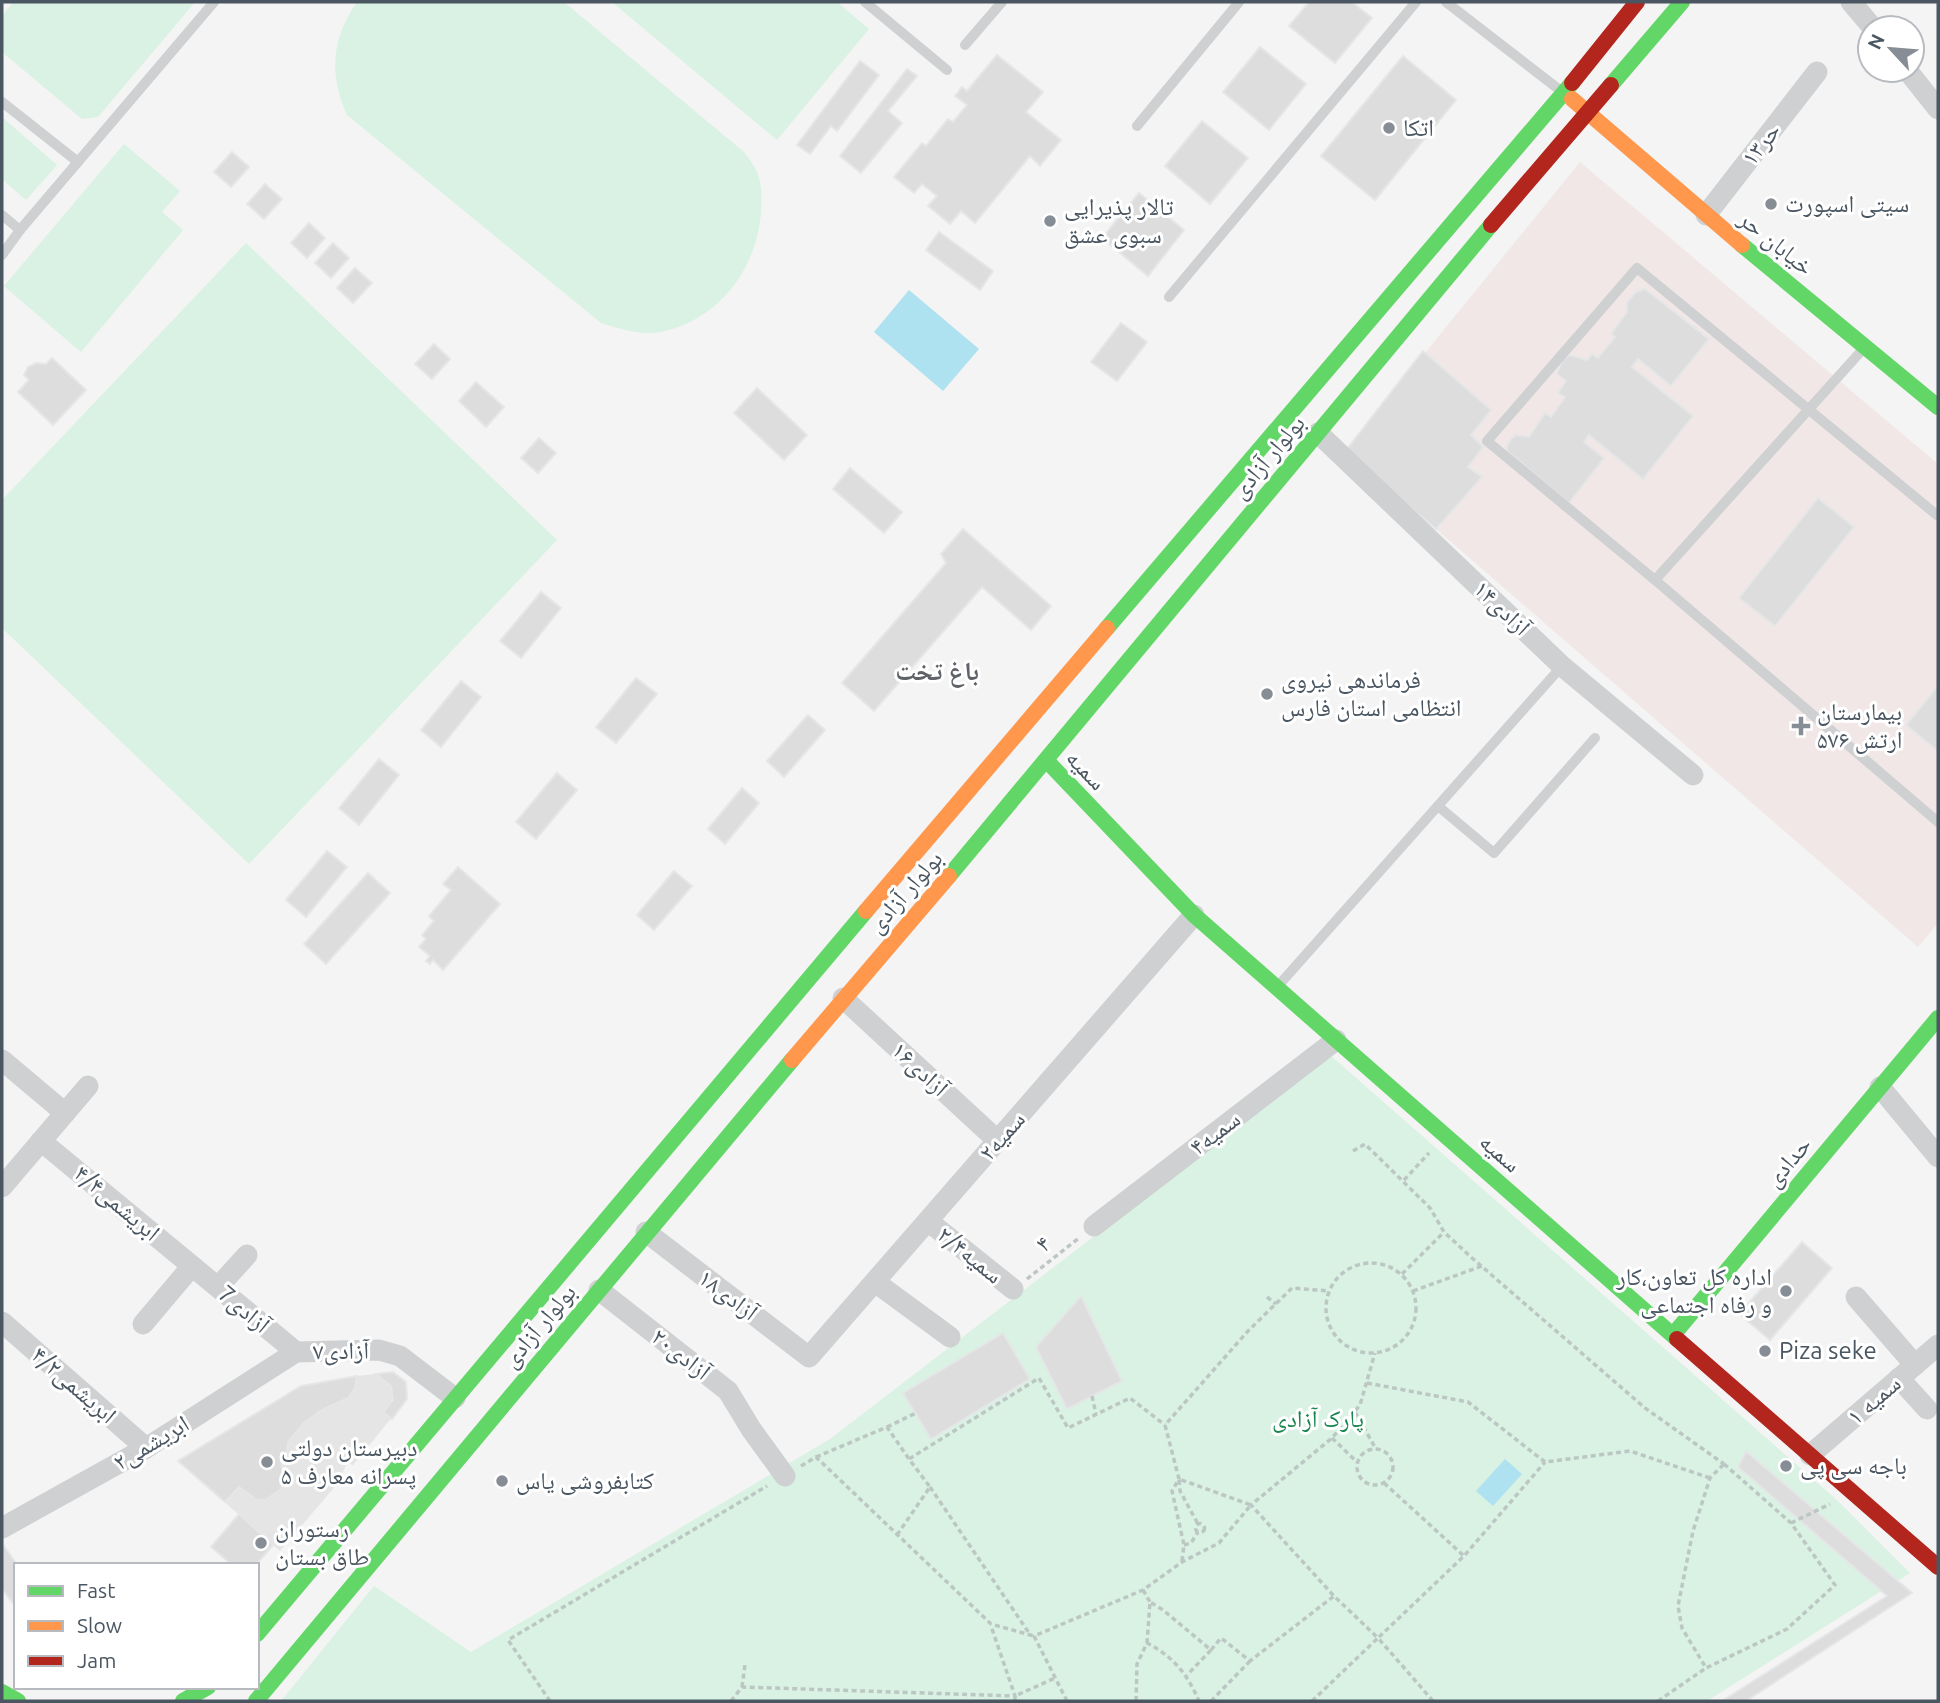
<svg xmlns="http://www.w3.org/2000/svg" width="1940" height="1703" viewBox="0 0 1940 1703" font-family="Ubuntu,'Noto Naskh Arabic',sans-serif">
	<rect width="100%" height="100%" fill="#f4f4f4"/>
	<polygon fill="#e6e5e6" points="393,1372 406,1382 407,1399 353,1465 347,1463 338,1483 280,1551 178,1461 301,1386 357,1376"/>
	<polygon fill="#f1e7e6" points="1580,162 1938,464 1938,923 1918,947 1436,529 1344,453"/>
	<g fill="#d9f2e3">
		<polygon points="13,2 195,2 98,117 82,119 2,52 2,16"/>
		<path d="M 357,2 L 564,2 L 744,152 C 749,159 756,167 758,175 C 762,186 762,201 761,212 C 757,266 723,315 669,330 C 646,337 623,330 601,323 L 347,115 C 329,75 331,39 357,2 Z"/>
		<polygon points="612,2 837,2 869,29 777,140"/>
		<polygon points="2,117 57,165 26,200 2,179"/>
		<polygon points="124,144 180,191 162,212 183,230 81,352 4,286"/>
		<polygon points="246,243 557,540 249,864 2,628 2,500"/>
		<polygon points="1330,1055 1838,1501 1910,1573 1707,1701 281,1701 374,1586 471,1652 830,1439"/>
	</g>
	<g fill="#aee2f0">
		<polygon points="909,290 979,349 943,391 874,332"/>
		<polygon points="1505,1459 1522,1474 1493,1506 1476,1491"/>
	</g>
	<g fill="#ddddde" stroke="#e5e6e7" stroke-width="2">
		<polygon points="1309,2 1352,2 1372,18 1335,63 1289,26"/>
		<polygon points="1260,47 1306,84 1269,130 1223,92"/>
		<polygon points="997,55 1043,92 1026,112 1061,140 1040,166 1030,156 975,223 961,211 950,224 928,206 937,196 922,184 914,193 894,177 922,143 926,146 948,119 953,122 967,105 955,96 962,87 967,91"/>
		<polygon points="1403,56 1456,100 1375,200 1321,156"/>
		<polygon points="860,61 879,75 837,131 831,126 810,154 797,145"/>
		<polygon points="907,69 917,76 888,111 902,123 861,173 840,156"/>
		<polygon points="1202,121 1248,158 1210,204 1165,166"/>
		<polygon points="232,152 249,167 231,187 214,172"/>
		<polygon points="265,184 282,199 264,219 247,204"/>
		<polygon points="1139,193 1184,230 1148,276 1102,238"/>
		<polygon points="309,223 325,238 307,258 291,243"/>
		<polygon points="939,232 993,271 980,290 926,250"/>
		<polygon points="333,243 349,258 331,278 315,263"/>
		<polygon points="355,268 372,283 353,303 337,288"/>
		<polygon points="1645,289 1709,339 1671,386 1638,359 1632,367 1693,416 1643,479 1589,435 1584,442 1604,458 1569,503 1507,451 1507,446 1511,439 1516,435 1529,437 1545,413 1551,417 1565,397 1558,393 1566,381 1557,374 1562,360 1570,355 1587,360 1592,354 1598,358 1615,337 1611,334 1627,312 1627,302 1636,292"/>
		<polygon points="1121,323 1147,342 1117,381 1091,362"/>
		<polygon points="434,344 450,359 432,379 415,364"/>
		<polygon points="1423,351 1491,410 1471,435 1483,447 1468,467 1482,477 1436,529 1344,453"/>
		<polygon points="52,358 86,390 53,425 18,392 29,380 24,375 28,367 36,363 46,364"/>
		<polygon points="476,382 504,407 486,427 459,401"/>
		<polygon points="757,388 807,435 784,460 734,413"/>
		<polygon points="539,438 556,453 538,473 521,458"/>
		<polygon points="850,468 902,512 884,533 833,489"/>
		<polygon points="1818,498 1854,527 1775,626 1739,598"/>
		<polygon points="963,529 1051,606 1031,630 982,587 874,711 842,683 946,563 941,554"/>
		<polygon points="541,592 561,608 521,658 500,641"/>
		<polygon points="636,678 657,694 616,743 596,727"/>
		<polygon points="461,681 481,697 441,747 421,730"/>
		<polygon points="1938,686 1938,751 1906,725"/>
		<polygon points="808,715 825,730 784,777 767,761"/>
		<polygon points="379,759 399,775 359,825 339,808"/>
		<polygon points="557,773 577,790 536,839 516,822"/>
		<polygon points="742,788 759,803 725,844 708,829"/>
		<polygon points="327,851 347,867 306,917 286,900"/>
		<polygon points="458,867 500,904 443,970 433,960 430,964 426,961 430,956 419,947 426,939 422,935 434,921 429,916 451,890 443,884"/>
		<polygon points="674,871 692,886 654,930 637,915"/>
		<polygon points="368,873 390,893 326,964 304,944"/>
		<polygon points="1802,1242 1832,1268 1770,1340 1739,1314"/>
		<polygon points="1081,1296 1122,1381 1067,1409 1036,1347"/>
		<polygon points="1003,1333 1030,1379 931,1439 903,1393"/>
		<polygon points="393,1372 406,1382 407,1399 392,1419 383,1412 393,1400 391,1386 376,1374"/>
		<polygon points="357,1376 355,1388 348,1398 320,1411 303,1424 288,1442 286,1459 281,1461 284,1481 281,1489 266,1500 257,1500 239,1487 225,1502 178,1461 301,1386"/>
		<polygon points="1746,1451 1912,1593 1746,1701 1722,1701 1887,1596 1738,1467"/>
		<polygon points="239,1514 273,1545 256,1565 232,1565 211,1547"/>
		<polygon points="2,1543 17,1565 16,1607 2,1589"/>
	</g>
	<g fill="none" stroke-linecap="round" stroke-linejoin="round">
		<g stroke="#bcc7c4" stroke-width="3.5" stroke-dasharray="5 3.5" stroke-linecap="butt">
			<polyline points="1353,1151 1365,1144 1430,1208 1444,1232 1472,1258 1645,1408 1724,1464"/>
			<polyline points="1404,1180 1429,1153"/>
			<circle cx="1371" cy="1308" r="45"/>
			<polyline points="1402,1274 1444,1232"/>
			<polyline points="1027,1279 1079,1238"/>
			<polyline points="1413,1291 1482,1266"/>
			<polyline points="1267,1297 1276,1304"/>
			<polyline points="1367,1383 1468,1402 1545,1462 1630,1451 1710,1478"/>
			<polyline points="1092,1396 1096,1414"/>
			<polyline points="1355,1412 1376,1449"/>
			<polyline points="887,1427 916,1413"/>
			<polyline points="1332,1438 1357,1462"/>
			<circle cx="1375" cy="1467" r="18"/>
			<polyline points="816,1457 887,1427 909,1459"/>
			<polygon points="1724,1464 1791,1523 1835,1585 1787,1629 1706,1668 1682,1628 1678,1606 1693,1531 1710,1478"/>
			<polyline points="801,1466 816,1457 991,1624 1034,1636"/>
			<polyline points="1384,1483 1464,1556"/>
			<polyline points="930,1487 1029,1633"/>
			<polyline points="1791,1523 1830,1504"/>
			<circle cx="1200" cy="1528" r="4.5"/>
			<polyline points="897,1535 930,1487 909,1459 1039,1378 1068,1428 1130,1398 1165,1425"/>
			<polyline points="1184,1545 1191,1543 1198,1532"/>
			<polyline points="1182,1561 1184,1545 1172,1491 1179,1479 1165,1425 1248,1331 1292,1288 1329,1291"/>
			<polyline points="1143,1590 1150,1602"/>
			<polyline points="1147,1643 1150,1602 1163,1610 1211,1650 1187,1675"/>
			<polyline points="1211,1650 1221,1638 1250,1661 1334,1596"/>
			<polyline points="742,1687 745,1665"/>
			<polyline points="550,1701 508,1640 767,1486"/>
			<polyline points="731,1701 742,1687 1015,1696 991,1626"/>
			<polyline points="1015,1701 1015,1696 1055,1678"/>
			<polyline points="1067,1701 1034,1636 1143,1590 1182,1562 1219,1543 1251,1505 1179,1479 1180,1491 1198,1524"/>
			<path d="M 1136,1701 L 1137,1664 L 1147,1643 C 1174,1657 1187,1674 1199,1701"/>
			<polyline points="1211,1701 1250,1661"/>
			<polyline points="1312,1701 1378,1638 1334,1596 1251,1505 1332,1438 1360,1405 1375,1353"/>
			<polyline points="1433,1701 1378,1638 1464,1556 1545,1462"/>
			<polyline points="1658,1701 1706,1668"/>
		</g>
		<g stroke="#ced0d2" stroke-width="10">
			<polyline points="865,2 947,70"/>
			<polyline points="1446,2 1561,91"/>
			<polyline points="965,45 1002,2"/>
			<polyline points="2,102 78,162"/>
			<polyline points="1137,126 1239,2"/>
			<polyline points="2,215 20,230 2,255"/>
			<polyline points="20,230 214,2"/>
			<polyline points="1169,297 1416,2"/>
			<polyline points="1938,516 1637,268 1487,441 1655,580 1938,822"/>
			<polyline points="1655,580 1864,348"/>
			<polyline points="1438,806 1494,853 1595,738"/>
			<polyline points="1278,986 1562,666"/>
		</g>
		<g stroke="#ced0d2" stroke-width="21">
			<polyline points="1851,2 1873,28"/>
			<polyline points="1907,70 1938,109"/>
			<polyline points="1706,215 1817,72"/>
			<polyline points="1318,433 1562,666 1693,775"/>
			<polyline points="843,998 998,1141"/>
			<polyline points="2,1060 65,1113"/>
			<polyline points="1880,1087 1938,1157"/>
			<polyline points="41,1141 296,1352"/>
			<polyline points="2,1187 88,1086"/>
			<polyline points="928,1221 1013,1289"/>
			<polyline points="1094,1226 1336,1040"/>
			<polyline points="646,1232 809,1357 1194,915"/>
			<polyline points="875,1282 950,1337"/>
			<polyline points="218,1287 247,1255"/>
			<polyline points="599,1290 728,1391 751,1429 785,1476"/>
			<polyline points="1856,1297 1915,1365"/>
			<polyline points="2,1322 146,1448"/>
			<polyline points="143,1324 192,1266"/>
			<polyline points="296,1352 379,1350 400,1356 455,1398"/>
			<polyline points="1899,1378 1927,1409"/>
			<polyline points="1810,1455 1938,1345"/>
			<polyline points="2,1528 146,1448 296,1352"/>
		</g>
		<g stroke="#63d668" stroke-width="16">
			<polyline points="1611,85 1682,2"/>
			<polyline points="1742,245 1938,407"/>
			<polyline points="1107,628 1572,83"/>
			<polyline points="1046,760 1194,915 1677,1339"/>
			<polyline points="949,876 1491,225"/>
			<polyline points="1673,1335 1938,1018"/>
			<polyline points="257,1634 866,911"/>
			<polyline points="2,1692 18,1701"/>
			<polyline points="183,1701 208,1687"/>
			<polyline points="256,1701 792,1060"/>
		</g>
		<g stroke="#ff974d" stroke-width="16">
			<polyline points="1572,99 1742,245"/>
			<polyline points="866,911 1107,628"/>
			<polyline points="792,1060 949,876"/>
		</g>
		<g stroke="#b3261e" stroke-width="16">
			<polyline points="1572,83 1637,2"/>
			<polyline points="1491,225 1611,85"/>
			<polyline points="1677,1339 1938,1567"/>
		</g>
	</g>
	<g fill="#868d94" stroke="#fff" stroke-width="2.5">
		<circle cx="1389" cy="128" r="7"/>
		<circle cx="1771" cy="204" r="7"/>
		<circle cx="1050" cy="221" r="7"/>
		<circle cx="1267" cy="694" r="7"/>
		<path d="M1797.5 715.5h7v7h7v7h-7v7h-7v-7h-7v-7h7z"/>
		<circle cx="1786" cy="1291" r="7"/>
		<circle cx="1765" cy="1351" r="7"/>
		<circle cx="267" cy="1462" r="7"/>
		<circle cx="1786" cy="1466" r="7"/>
		<circle cx="502" cy="1481" r="7"/>
		<circle cx="261" cy="1543" r="7"/>
	</g>
	<g text-anchor="middle" stroke-width="6" stroke-linejoin="round" paint-order="stroke">
		<g font-size="24" fill="#4a5661" stroke="#fff" text-anchor="start">
			<text x="1403" y="136">اتکا</text>
			<text x="1785" y="212">سیتی اسپورت</text>
			<text x="1064" y="215">تالار پذیرایی<tspan x="1064" dy="28">سبوی عشق</tspan></text>
			<text x="1281" y="688">فرماندهی نیروی<tspan x="1281" dy="28">انتظامی استان فارس</tspan></text>
			<text x="1817" y="720">بیمارستان<tspan x="1817" dy="28">۵۷۶ ارتش</tspan></text>
			<text x="1772" y="1285" text-anchor="end">اداره کل تعاون،کار<tspan x="1772" dy="28">و رفاه اجتماعی</tspan></text>
			<text x="1779" y="1359">Piza seke</text>
			<text x="281" y="1456">دبیرستان دولتی<tspan x="281" dy="28">پسرانه معارف ۵</tspan></text>
			<text x="1800" y="1474">باجه سی پی</text>
			<text x="516" y="1489">کتابفروشی یاس</text>
			<text x="275" y="1537">رستوران<tspan x="275" dy="28">طاق بستان</tspan></text>
		</g>
		<g font-size="24" fill="#4a5661" stroke="#fff">
			<text transform="translate(1761 144) rotate(-52)" y="8">حر۱۳</text>
			<text transform="translate(1776 243) rotate(39)" y="8">خیابان حر</text>
			<text transform="translate(1268 457) rotate(-50)" y="8">بولوار آزادی</text>
			<text transform="translate(1502 608) rotate(44)" y="8">آزادی۱۴</text>
			<text transform="translate(1086 770) rotate(46)" y="8">سمیه</text>
			<text transform="translate(905 892) rotate(-49)" y="8">بولوار آزادی</text>
			<text transform="translate(920 1069) rotate(43)" y="8">آزادی۱۶</text>
			<text transform="translate(1215 1133) rotate(-37)" y="8">سمیه۴</text>
			<text transform="translate(1002 1136) rotate(-49)" y="8">۲سمیه</text>
			<text transform="translate(1500 1153) rotate(41)" y="8">سمیه</text>
			<text transform="translate(1788 1162) rotate(-50)" y="8">حدادی</text>
			<text transform="translate(117 1203) rotate(40)" y="8">ابریشمی۴/۴</text>
			<text transform="translate(1043 1244) rotate(-38)" y="8">۴</text>
			<text transform="translate(970 1255) rotate(39)" y="8">سمیه۲/۴</text>
			<text transform="translate(728 1295) rotate(37)" y="8">آزادی۱۸</text>
			<text transform="translate(244 1309) rotate(40)" y="8">7آزادی</text>
			<text transform="translate(539 1326) rotate(-50)" y="8">بولوار آزادی</text>
			<text transform="translate(341 1351) rotate(-1)" y="8">آزادی۷</text>
			<text transform="translate(681 1354) rotate(38)" y="8">آزادی۲۰</text>
			<text transform="translate(74 1385) rotate(41)" y="8">ابریشمی۴/۲</text>
			<text transform="translate(1874 1400) rotate(-41)" y="8">۱ سمیه</text>
			<text transform="translate(151 1443) rotate(-31)" y="8">ابریشمی۲</text>
		</g>
		<g font-size="24" fill="#17864f" stroke="#fff">
			<text x="1318" y="1427">پارک آزادی</text>
		</g>
		<g font-size="26" font-weight="bold" fill="#5f6368" stroke="#fff">
			<text x="937" y="680">باغ تخت</text>
		</g>
	</g>
	<rect width="1940" height="1703" fill="none" stroke="#4a5661" stroke-width="7"/>
	<rect x="14" y="1563" width="245" height="126" fill="#ffffff" stroke="#b7bbc0" stroke-width="2"/>
	<rect x="28" y="1586" width="35" height="10" fill="#63d668" stroke="#b7bbc0" stroke-width="2"/>
	<text x="77" y="1598" font-size="21" fill="#4a5661">Fast</text>
	<rect x="28" y="1621" width="35" height="10" fill="#ff974d" stroke="#b7bbc0" stroke-width="2"/>
	<text x="77" y="1633" font-size="21" fill="#4a5661">Slow</text>
	<rect x="28" y="1656" width="35" height="10" fill="#b3261e" stroke="#b7bbc0" stroke-width="2"/>
	<text x="77" y="1668" font-size="21" fill="#4a5661">Jam</text>
	<g transform="translate(1891 49) rotate(296)"><circle r="33" fill="#ffffff" stroke="#b7bbc0" stroke-width="2"/>
	<path d="M0-5L12 26L0 18L-12 26Z" fill="#868d94"/>
	<text y="-10" font-size="19" font-weight="bold" text-anchor="middle" fill="#4a5661">N</text>
	</g>
</svg>
